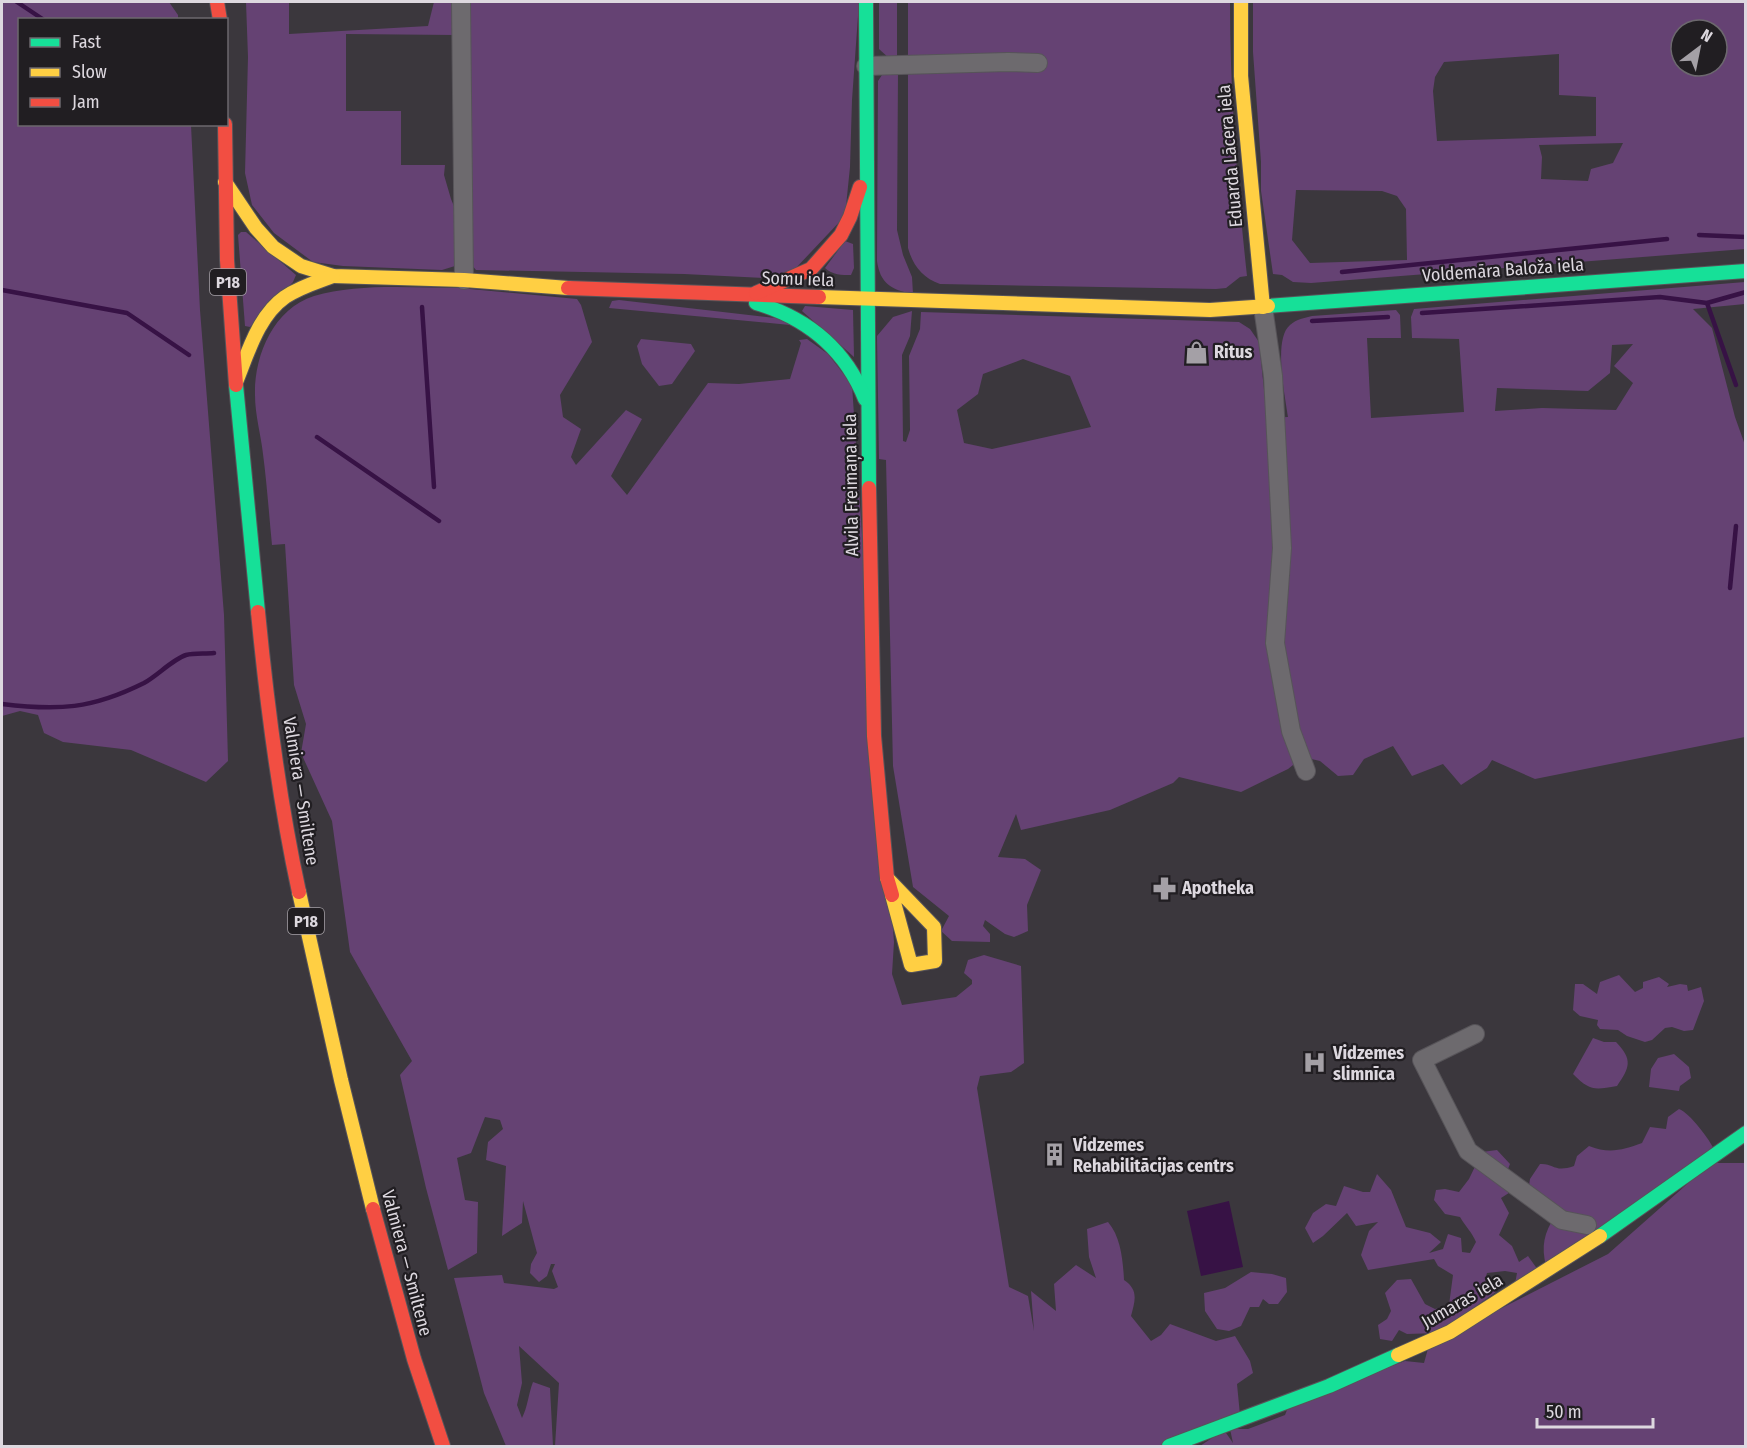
<svg xmlns="http://www.w3.org/2000/svg" width="1747" height="1448" viewBox="0 0 1747 1448" font-family="'Fira Sans Condensed',sans-serif">
	<rect width="100%" height="100%" fill="#3b373d"/>
	<g fill="#654273" fill-rule="evenodd">
		<polygon points="2,2 169,2 178,15 178,20 20,20 20,124 191,125 200,310 224,615 228,761 206,782 131,750 63,742 44,733 38,715 20,711 2,716"/>
		<polygon points="246,2 289,2 289,34 428,26 434,2 859,2 852,100 850,167 845,216 794,270 765,278 684,274 476,270 470,263 455,35 346,34 346,111 401,111 401,165 445,165 444,175 451,199 458,216 455,266 442,270 343,266 313,262 274,233 252,205 245,173 248,57"/>
		<polygon points="879,2 897,2 897,59 890,59 879,49"/>
		<path d="M 908,2 L 1230,2 C 1230,93 1237,184 1247,276 L 1240,277 L 1226,288 L 1216,289 L 940,284 C 923,278 913,266 908,248 Z"/>
		<path d="M 1253,2 L 1745,2 L 1745,249 L 1311,283 L 1293,282 L 1282,275 L 1273,274 L 1261,191 L 1261,162 L 1253,52 ZM 1681,30 L 1717,30 L 1717,66 L 1681,66 ZM 1559,54 L 1559,95 L 1596,97 L 1596,136 L 1437,141 L 1433,91 L 1435,77 L 1444,62 ZM 1623,143 L 1613,163 L 1591,169 L 1588,181 L 1541,179 L 1542,157 L 1539,145 ZM 1296,190 L 1382,191 L 1397,196 L 1406,209 L 1407,260 L 1310,263 L 1292,240 Z"/>
		<path d="M 884,72 L 898,73 L 897,230 L 903,255 L 912,277 L 913,294 C 891,290 880,283 877,261 L 878,81 Z"/>
		<polygon points="241,232 246,232 296,275 293,282 250,327 245,326 238,235"/>
		<path d="M 845,241 L 853,244 L 854,268 L 851,275 C 842,275 832,275 825,268 Z"/>
		<path d="M 1745,282 L 1745,304 L 1693,309 L 1712,328 L 1735,417 L 1745,445 L 1745,737 L 1535,779 L 1492,760 L 1487,768 L 1461,785 L 1443,764 L 1412,776 L 1393,746 L 1364,759 L 1353,775 L 1338,776 L 1320,761 L 1303,757 L 1288,769 L 1241,792 L 1179,777 L 1173,783 L 1110,810 L 1021,830 L 1016,814 L 998,857 L 1025,859 L 1041,870 L 1027,905 L 1028,931 L 1014,937 L 1005,934 L 985,920 L 983,926 L 990,934 L 990,942 L 952,941 L 941,931 L 949,916 L 913,887 L 893,766 L 886,460 L 879,459 L 877,336 L 893,317 L 912,311 L 910,336 L 902,355 L 903,441 L 906,442 L 910,430 L 909,356 L 920,329 L 921,312 L 1239,322 L 1250,329 L 1259,342 L 1267,418 L 1288,417 C 1285,395 1273,339 1290,325 C 1297,319 1304,318 1312,316 L 1396,310 L 1400,315 L 1401,338 L 1367,338 L 1371,418 L 1464,412 L 1459,339 L 1412,338 L 1411,317 L 1414,309 ZM 1633,344 L 1614,366 L 1633,383 L 1616,410 L 1542,408 L 1495,411 L 1497,388 L 1588,391 L 1610,373 L 1612,345 ZM 1023,359 L 1070,376 L 1091,427 L 992,449 L 964,443 L 957,410 L 978,394 L 983,374 Z"/>
		<path d="M 459,288 L 577,299 L 581,305 L 592,342 L 560,395 L 563,417 L 581,429 L 571,457 L 576,465 L 626,410 L 642,419 L 611,476 L 627,495 L 708,383 L 739,384 L 790,379 L 801,343 L 799,340 L 807,339 L 828,354 L 852,385 L 866,594 L 894,942 L 892,974 L 902,1005 L 956,997 L 972,984 L 972,980 L 964,973 L 968,960 L 984,955 L 1021,966 L 1024,1063 L 1011,1072 L 980,1076 L 977,1088 L 1009,1287 L 1028,1296 L 1034,1331 L 1031,1291 L 1056,1311 L 1054,1284 L 1076,1265 L 1096,1278 L 1089,1257 L 1087,1229 L 1108,1222 C 1121,1237 1123,1261 1124,1280 C 1139,1290 1135,1301 1131,1316 L 1151,1341 L 1161,1335 L 1170,1324 L 1216,1341 L 1235,1336 L 1250,1361 L 1253,1373 L 1237,1384 L 1240,1415 L 1162,1446 L 555,1446 L 559,1383 L 519,1346 L 522,1383 L 517,1405 L 522,1418 C 528,1406 528,1395 533,1382 L 550,1388 L 553,1446 L 506,1446 L 484,1393 L 454,1278 L 502,1275 L 504,1283 L 554,1289 L 558,1287 L 552,1271 L 555,1264 L 551,1264 L 547,1276 L 539,1282 L 530,1273 L 531,1264 L 537,1253 L 523,1201 L 522,1223 L 502,1236 L 506,1166 L 486,1160 L 488,1142 L 503,1129 L 500,1120 L 485,1117 L 471,1153 L 457,1158 L 465,1200 L 478,1202 L 477,1253 L 448,1270 L 426,1188 L 400,1075 L 412,1061 L 350,952 L 332,821 L 301,753 L 306,724 L 294,685 L 285,544 L 272,545 C 269,515 267,484 263,454 C 261,435 255,415 255,395 C 254,356 273,309 314,296 C 358,283 413,288 459,288 Z"/>
		<polygon points="619,300 784,319 790,325 609,308 612,301"/>
		<polygon points="805,306 853,310 854,357 802,311"/>
		<polygon points="641,339 691,344 695,351 672,384 659,386 642,364 637,346"/>
		<polygon points="1619,975 1635,992 1643,988 1643,982 1659,977 1669,984 1667,987 1680,984 1687,985 1688,991 1701,987 1704,1001 1693,1030 1684,1031 1672,1027 1665,1028 1652,1040 1645,1042 1627,1036 1618,1030 1600,1029 1597,1025 1598,1020 1580,1016 1573,1010 1575,984 1583,984 1597,994 1600,982"/>
		<path d="M 1593,1038 L 1604,1042 L 1616,1042 C 1633,1060 1630,1067 1617,1086 C 1594,1090 1590,1091 1573,1074 Z"/>
		<polygon points="1674,1054 1689,1067 1691,1078 1680,1086 1679,1091 1649,1087 1651,1069 1658,1058"/>
		<path d="M 1679,1109 C 1690,1113 1710,1140 1715,1151 L 1546,1266 C 1541,1246 1544,1233 1555,1216 L 1528,1192 L 1530,1179 L 1540,1164 C 1554,1163 1554,1173 1574,1166 L 1577,1156 L 1589,1146 C 1609,1154 1623,1150 1642,1143 L 1650,1127 L 1666,1129 L 1668,1117 Z"/>
		<path d="M 1497,1150 L 1510,1164 L 1506,1174 L 1512,1191 L 1501,1198 L 1509,1213 L 1499,1235 L 1512,1246 L 1519,1262 L 1528,1256 L 1538,1270 L 1515,1284 L 1517,1273 L 1505,1271 L 1487,1273 L 1485,1280 L 1496,1292 L 1438,1333 L 1407,1334 L 1399,1330 L 1392,1341 L 1380,1339 L 1378,1325 L 1387,1319 L 1391,1311 L 1385,1293 L 1397,1280 L 1411,1279 L 1425,1304 L 1435,1309 L 1449,1305 L 1453,1275 L 1438,1266 L 1434,1259 L 1368,1270 L 1361,1255 L 1369,1231 L 1378,1222 L 1356,1226 L 1347,1213 L 1323,1236 L 1313,1243 L 1305,1228 L 1313,1213 L 1326,1204 L 1336,1206 L 1344,1186 L 1363,1192 L 1370,1192 L 1377,1174 L 1391,1190 L 1406,1227 L 1430,1233 L 1441,1242 L 1429,1253 L 1443,1249 L 1448,1234 L 1461,1238 L 1462,1252 L 1470,1253 L 1476,1242 C 1472,1232 1465,1226 1460,1217 L 1445,1214 L 1434,1200 L 1436,1190 L 1445,1189 L 1459,1192 L 1469,1179 L 1482,1152 Z"/>
		<polygon points="1711,1163 1745,1163 1745,1446 1200,1446 1224,1430 1233,1443 1230,1429 1248,1429 1285,1415 1289,1405 1405,1361 1424,1363 1429,1345 1608,1254"/>
		<polygon points="1251,1272 1272,1274 1286,1278 1287,1292 1278,1304 1269,1304 1263,1299 1259,1307 1250,1307 1241,1326 1229,1331 1217,1329 1205,1311 1204,1293 1225,1288"/>
	</g>
	<polygon fill="#371245" points="1229,1201 1243,1267 1201,1276 1187,1211"/>
	<g fill="none" stroke-linecap="round" stroke-linejoin="round">
		<g stroke="#371245" stroke-width="4.5">
			<polyline points="17,2 44,20"/>
			<polyline points="1699,235 1746,237"/>
			<polyline points="1342,272 1667,239"/>
			<polyline points="2,290 127,313 189,355"/>
			<polyline points="1707,303 1736,385"/>
			<polyline points="422,307 434,487"/>
			<polyline points="1422,313 1660,297 1707,303 1746,292"/>
			<polyline points="1312,321 1388,317"/>
			<polyline points="317,437 439,521"/>
			<polyline points="1730,588 1736,526"/>
			<path d="M 2,704 C 58,711 92,709 144,683 C 157,676 173,659 186,655 C 194,653 205,654 214,653"/>
		</g>
		<defs>
			<g id="street">
				<polyline points="461,2 464,280"/>
				<polyline points="866,66 1008,62 1038,63"/>
				<polyline points="1263,307 1273,376 1282,548 1275,643 1291,731 1306,771"/>
				<polyline points="1475,1034 1422,1060 1468,1151 1562,1220 1587,1225"/>
			</g>
			<g id="fast">
				<polyline points="866,2 869,488"/>
				<path d="M 756,303 C 807,318 845,349 865,399"/>
				<polyline points="1268,306 1746,271"/>
				<polyline points="236,385 258,612"/>
				<polyline points="1600,1236 1746,1133"/>
				<polyline points="1169,1446 1329,1386 1398,1355"/>
			</g>
			<g id="slow">
				<polyline points="1241,2 1241,76 1263,307"/>
				<polyline points="225,182 256,228 273,247 301,266 333,276 464,280 568,288"/>
				<polyline points="819,297 1210,310 1268,306"/>
				<path d="M 236,382 C 248,353 258,316 285,297 C 300,287 317,282 333,276"/>
				<polyline points="887,878 934,927 935,961 911,965 892,895"/>
				<polyline points="299,892 341,1080 373,1209"/>
				<polyline points="1398,1355 1450,1332 1600,1236"/>
			</g>
			<g id="jam">
				<polyline points="217,2 220,20"/>
				<polyline points="225,124 227,260 236,385"/>
				<polyline points="568,288 819,297"/>
				<polyline points="756,293 811,269 841,235 850,217 860,187"/>
				<polyline points="869,488 874,736 887,878 892,895"/>
				<path d="M 258,612 C 267,705 279,800 299,892"/>
				<polyline points="373,1209 414,1359 443,1446"/>
			</g>
		</defs>
		<use href="#street" stroke="#575459" stroke-width="20"/>
		<use href="#fast" stroke="#575459" stroke-width="16"/>
		<use href="#slow" stroke="#575459" stroke-width="16"/>
		<use href="#jam" stroke="#575459" stroke-width="16"/>
		<use href="#street" stroke="#6d6a6e" stroke-width="18"/>
		<use href="#fast" stroke="#16e098" stroke-width="14"/>
		<use href="#slow" stroke="#ffcf43" stroke-width="14"/>
		<use href="#jam" stroke="#f24e42" stroke-width="14"/>
	</g>
	<defs>
		<symbol id="shop-bare" viewBox="-9 -9 18 18"><path d="M-5-2.5h2.3a2.7 3.5 0 0 1 5.4 0H5L5.5 6h-11ZM-1.5-2.5h3a1.5 2.3 0 0 0-3 0Z" fill="#a4a0a6" stroke="#211e22" stroke-width="2.5" paint-order="stroke"/></symbol>
		<symbol id="pharmacy-bare" viewBox="-9 -9 18 18"><path d="M-2-6h4v4h4v4h-4v4h-4v-4h-4v-4h4Z" fill="#a4a0a6" stroke="#211e22" stroke-width="2.5" paint-order="stroke"/></symbol>
		<symbol id="hospital-bare" viewBox="-9 -9 18 18"><path d="M-5-5h3v3.5h4V-5h3V5h-3V1.5h-4V5h-3Z" fill="#a4a0a6" stroke="#211e22" stroke-width="2.5" paint-order="stroke"/></symbol>
		<symbol id="building-bare" viewBox="-9 -9 18 18"><path d="M-4-6H4V6H1V3H-1V6H-4ZM-2.5-4.3h1.7v1.8h-1.7ZM.8-4.3h1.7v1.8H.8ZM-2.5-1h1.7V.8h-1.7ZM.8-1h1.7V.8H.8Z" fill="#a4a0a6" stroke="#211e22" stroke-width="2.5" paint-order="stroke"/></symbol>
	</defs>
	<g fill-rule="evenodd">
		<use href="#shop-bare" x="1180" y="336" width="33" height="33"/>
		<use href="#pharmacy-bare" x="1148" y="872" width="33" height="33"/>
		<use href="#hospital-bare" x="1298" y="1046" width="33" height="33"/>
		<use href="#building-bare" x="1038" y="1138" width="33" height="33"/>
	</g>
	<g text-anchor="middle" stroke-width="4.5" stroke-linejoin="round" paint-order="stroke">
		<g fill="#211e22" stroke="#a5a0a6" stroke-width="1.5">
			<rect x="210" y="269" width="36" height="26" rx="4.5"/>
			<rect x="288" y="908" width="36" height="26" rx="4.5"/>
		</g>
		<g font-size="16" font-weight="bold" fill="#ddd8df">
			<text x="228" y="288">P18</text>
			<text x="306" y="927">P18</text>
		</g>
		<g font-size="18" fill="#ddd8df" stroke="#211e22">
			<text transform="translate(1230 156) rotate(-95)" y="6">Eduarda Lācera iela</text>
			<text transform="translate(1503 270) rotate(-4)" y="6">Voldemāra Baloža iela</text>
			<text transform="translate(798 279) rotate(2)" y="6">Somu iela</text>
			<text transform="translate(851 485) rotate(-91)" y="6">Alvila Freimaņa iela</text>
			<text transform="translate(301 791) rotate(81)" y="6">Valmiera — Smiltene</text>
			<text transform="translate(407 1263) rotate(75)" y="6">Valmiera — Smiltene</text>
			<text transform="translate(1462 1301) rotate(-30)" y="6">Jumaras iela</text>
		</g>
		<g font-size="18" font-weight="bold" fill="#ddd8df" stroke="#211e22" text-anchor="start">
			<text x="1214" y="358">Ritus</text>
			<text x="1182" y="894">Apotheka</text>
			<text x="1333" y="1059">Vidzemes<tspan x="1333" dy="21">slimnīca</tspan></text>
			<text x="1073" y="1151">Vidzemes<tspan x="1073" dy="21">Rehabilitācijas centrs</tspan></text>
		</g>
	</g>
	<rect width="1747" height="1448" fill="none" stroke="#ddd8df" stroke-width="6"/>
	<rect x="18" y="18" width="210" height="108" fill="#211e22" stroke="#6c686e" stroke-width="1.5"/>
	<rect x="30" y="38" width="30" height="9" fill="#16e098" stroke="#6c686e" stroke-width="1.5"/>
	<text x="72" y="48" font-size="18" fill="#ddd8df">Fast</text>
	<rect x="30" y="68" width="30" height="9" fill="#ffcf43" stroke="#6c686e" stroke-width="1.5"/>
	<text x="72" y="78" font-size="18" fill="#ddd8df">Slow</text>
	<rect x="30" y="98" width="30" height="9" fill="#f24e42" stroke="#6c686e" stroke-width="1.5"/>
	<text x="72" y="108" font-size="18" fill="#ddd8df">Jam</text>
	<g transform="translate(1699 48) rotate(32)"><circle r="28" fill="#211e22" stroke="#6c686e" stroke-width="1.5"/>
	<path d="M0-4.5L10 22L0 15L-10 22Z" fill="#a4a0a6"/>
	<text y="-9" font-size="16" font-weight="bold" text-anchor="middle" fill="#ddd8df">N</text>
	</g>
	<path d="M1537 1418v9h116v-9" fill="none" stroke="#ddd8df" stroke-width="3"/>
	<text x="1546" y="1418" font-size="18" fill="#ddd8df" stroke="#211e22" stroke-width="4.5" paint-order="stroke">50 m</text>
</svg>
